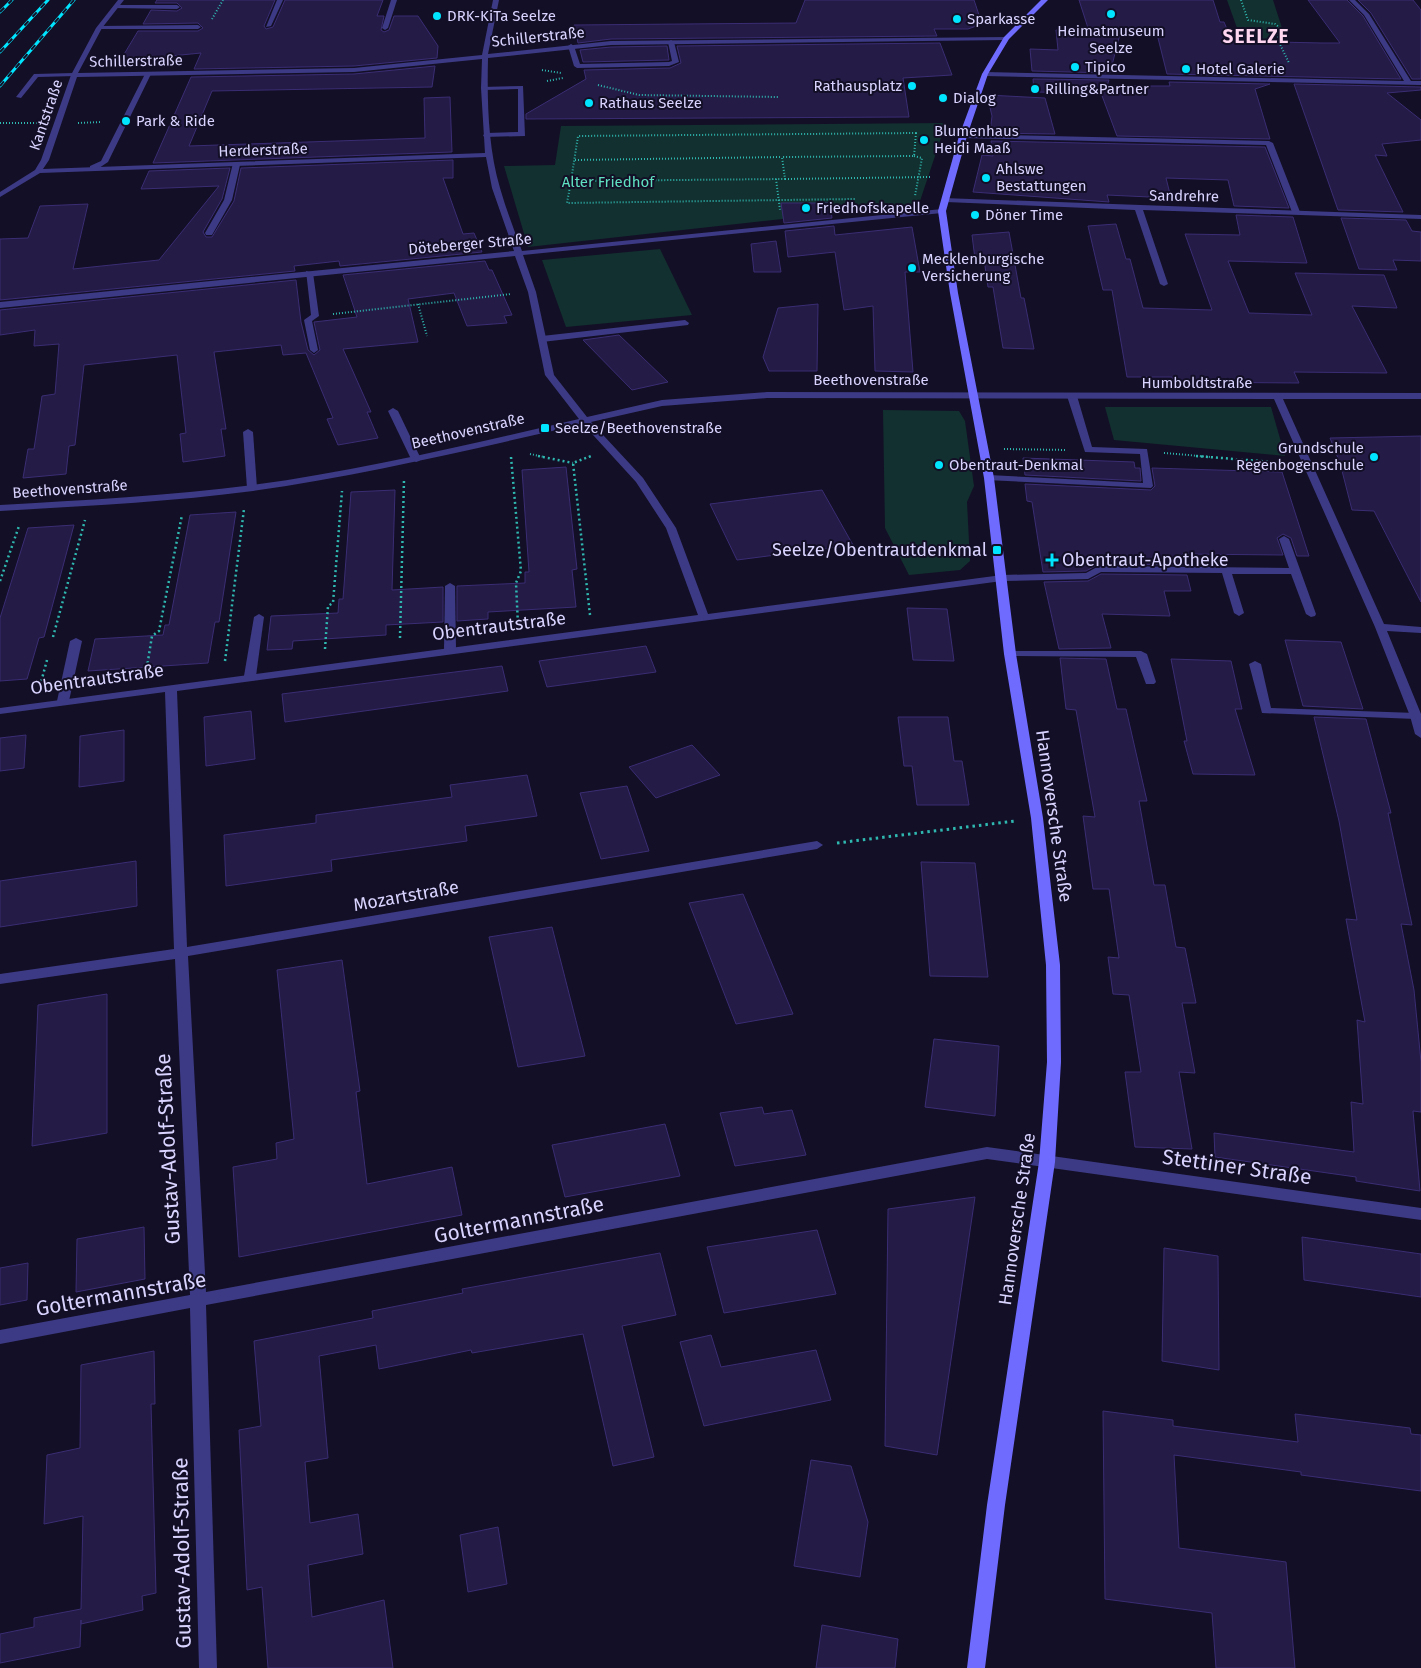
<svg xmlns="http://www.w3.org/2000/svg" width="1421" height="1668" viewBox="0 0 1421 1668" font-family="'Fira Sans',sans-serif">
	<rect width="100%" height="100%" fill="#130f26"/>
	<g fill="#12302f">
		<polygon points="1227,0 1273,0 1283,31 1273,34 1275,42 1242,42"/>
		<polygon points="946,123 919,204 528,247 504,166 555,165 561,126"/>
		<polygon points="660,249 692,315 566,327 542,260"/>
		<polygon points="1105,407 1271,407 1285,456 1114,440"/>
		<polygon points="883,410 959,411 965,421 974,486 967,502 970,561 960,570 909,575 885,528"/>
	</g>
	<g fill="#241b47" stroke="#3b2d73">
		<polygon points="157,0 275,0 264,26 266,29 273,27 285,0 383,0 377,16 384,16 381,30 384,32 389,30 394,16 418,16 438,46 437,58 354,66 194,69 201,53 120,61 138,31 198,31 203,28 198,23 143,24 151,10 177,11 182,8 177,3 155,3"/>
		<polygon points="805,0 974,0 982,24 968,29 934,29 937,36 611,39 578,43 574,25 796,23"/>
		<polygon points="1079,0 1213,0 1220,22 1224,22 1232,41 1322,43 1340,43 1308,0 1347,0 1363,16 1401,79 1167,74 1157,34 1120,34 1110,73 1032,71 1030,49 1058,50 1056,30 1089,31"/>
		<polygon points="1358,0 1413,0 1421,10 1421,79 1412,79 1371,13"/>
		<polygon points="940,43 952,75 903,78 909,117 526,119 526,114 586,79 584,70 670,68 681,63 677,46"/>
		<polygon points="667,46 669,60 583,62 580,50 611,47"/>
		<polygon points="435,66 432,87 212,91 189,146 425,138 424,98 450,97 452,152 153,163 191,77 354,74"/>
		<polygon points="1033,79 1109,80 1107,86 1170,86 1169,82 1270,84 1255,89 1270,139 1117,136 1101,93 1034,92"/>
		<polygon points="1294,84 1421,87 1421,90 1387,93 1421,120 1421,140 1382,144 1387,156 1375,155 1403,212 1338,210"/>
		<polygon points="987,95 1045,98 1055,134 990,133 992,116"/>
		<polygon points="991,141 1265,147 1289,208 1234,206 1228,180 1166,178 1171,198 1107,195 1109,202 973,192 982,155 993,156"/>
		<polygon points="453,160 453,178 443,178 463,234 474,233 482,252 340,266 339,261 294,266 295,271 0,300 0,239 28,238 40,206 88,204 73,269 159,260 219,186 141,189 149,171 230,168 222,199 203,232 206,237 212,237 234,201 241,168"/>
		<polygon points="781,203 830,203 832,218 784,223"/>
		<polygon points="1236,215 1293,217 1307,263 1228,261 1249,313 1312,315 1295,273 1384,275 1397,308 1352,306 1387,373 1294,372 1299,383 1173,382 1172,377 1127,377 1112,290 1103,290 1088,226 1116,224 1126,259 1130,259 1143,308 1212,310 1185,234 1240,235"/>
		<polygon points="1341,218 1406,220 1412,231 1421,232 1421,261 1393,260 1397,270 1359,269"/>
		<polygon points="834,226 835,235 912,227 920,272 905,272 913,372 875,371 873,306 844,310 835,252 788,257 785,231"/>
		<polygon points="1009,232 1021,298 1024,298 1034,349 1003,348 993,287 988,287 984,259 975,259 972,235"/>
		<polygon points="776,241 781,272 754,272 751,244"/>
		<polygon points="485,261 489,270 492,270 512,315 504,316 507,323 467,326 454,293 408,299 418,342 343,349 371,412 367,412 378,438 338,445 327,419 333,418 306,353 283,355 281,345 214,352 226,429 221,429 225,456 183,462 180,434 186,433 177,355 84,365 75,445 69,446 66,474 23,478 28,449 34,449 42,396 55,394 59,344 34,346 35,330 0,335 0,310 296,280 301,322 308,350 314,355 320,350 314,322 357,317 343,275"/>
		<polygon points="818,304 817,371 769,371 763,357 778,308"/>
		<polygon points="619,335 642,357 668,382 632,390 583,340"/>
		<polygon points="1421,436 1421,602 1374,511 1352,510 1340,463 1330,438"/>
		<polygon points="1023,458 1134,462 1135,468 1140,468 1141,481 1025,475"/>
		<polygon points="566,467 577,569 572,570 576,607 488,612 488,619 457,621 457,586 525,583 525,572 529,572 522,470"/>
		<polygon points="1152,468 1282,472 1309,556 1297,556 1291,538 1283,534 1277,538 1283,555 1182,554 1185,565 1099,564 1086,571 1043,572 1032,502 1027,501 1025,484 1151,490 1155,486"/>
		<polygon points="395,490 392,590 443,587 443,622 386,625 386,635 293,641 292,649 267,650 271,616 338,613 339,599 343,599 351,492"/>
		<polygon points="822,490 853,545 737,560 710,504"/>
		<polygon points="236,512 219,622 215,622 208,663 88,671 95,639 163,635 165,625 169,625 190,515"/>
		<polygon points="74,525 44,637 39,638 27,679 0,681 0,618 28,528"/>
		<polygon points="1101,574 1187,575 1191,591 1164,591 1170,616 1102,614 1111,648 1059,649 1044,582 1088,581"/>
		<polygon points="907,608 947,609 954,661 913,660"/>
		<polygon points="1285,640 1341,642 1363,709 1303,706"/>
		<polygon points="646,646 656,672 547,687 539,661"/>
		<polygon points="1060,658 1106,659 1117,709 1126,709 1147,801 1139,801 1154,885 1165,885 1176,947 1185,948 1196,1003 1182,1003 1195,1073 1179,1072 1192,1149 1135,1147 1125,1072 1141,1072 1129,995 1113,994 1108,957 1119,958 1109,889 1093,889 1083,816 1095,817 1076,710 1066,709"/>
		<polygon points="1171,659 1231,661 1242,709 1235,709 1255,775 1193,774 1184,741 1187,741"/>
		<polygon points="502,666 508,691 285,722 282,694"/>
		<polygon points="251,711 255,759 206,766 204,717"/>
		<polygon points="898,717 948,717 954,761 962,761 969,805 917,805 912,766 904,766"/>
		<polygon points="1314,717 1366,719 1391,813 1388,813 1412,925 1401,924 1414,990 1421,1062 1421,1112 1413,1111 1420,1191 1356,1181 1356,1177 1215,1157 1214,1133 1354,1152 1351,1102 1363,1104 1357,1020 1365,1022 1346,919 1357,920 1339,821"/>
		<polygon points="124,730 124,781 79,787 80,736"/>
		<polygon points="26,735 24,768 0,771 0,738"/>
		<polygon points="692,745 720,775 656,798 629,767"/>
		<polygon points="527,775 537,816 465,826 467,841 331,860 332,871 226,886 224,835 316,823 316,815 452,797 450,785"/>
		<polygon points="627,786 649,851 601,859 580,793"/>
		<polygon points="136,861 137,906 0,927 0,881"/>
		<polygon points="921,862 975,863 988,977 930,976"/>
		<polygon points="743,894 793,1014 736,1024 689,903"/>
		<polygon points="552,927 585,1056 518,1067 489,937"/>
		<polygon points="342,960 360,1091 356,1092 367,1184 452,1167 462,1215 239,1257 233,1167 277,1159 276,1143 294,1139 277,970"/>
		<polygon points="107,994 107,1133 32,1146 38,1005"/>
		<polygon points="934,1039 999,1046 995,1116 925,1107"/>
		<polygon points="762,1107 764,1114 792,1110 806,1155 735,1166 720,1113"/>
		<polygon points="665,1124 680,1176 565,1197 552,1145"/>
		<polygon points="975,1197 937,1455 885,1446 888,1209"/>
		<polygon points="144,1227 145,1279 76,1292 77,1239"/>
		<polygon points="817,1230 836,1294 724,1313 707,1247"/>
		<polygon points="1302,1237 1421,1254 1421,1297 1304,1280"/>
		<polygon points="1164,1248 1218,1256 1219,1370 1162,1361"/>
		<polygon points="660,1253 676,1315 622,1326 654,1457 613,1466 583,1334 472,1353 471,1350 379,1369 376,1345 319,1356 328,1458 305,1462 310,1523 358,1514 363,1554 308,1565 312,1617 384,1600 393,1668 268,1668 262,1587 247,1590 239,1430 261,1426 254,1341 373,1318 372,1311 463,1293 462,1289"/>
		<polygon points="28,1263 27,1300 0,1305 0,1268"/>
		<polygon points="711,1335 721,1367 816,1350 831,1400 704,1426 680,1342"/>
		<polygon points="154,1351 155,1404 151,1404 156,1593 142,1596 143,1610 81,1624 81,1620 80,1647 0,1663 0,1634 34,1627 34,1618 81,1609 83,1516 44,1524 47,1455 80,1448 81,1365"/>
		<polygon points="1103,1411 1173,1420 1173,1426 1298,1442 1295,1414 1410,1428 1411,1434 1421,1435 1421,1491 1301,1475 1301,1472 1174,1455 1179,1548 1286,1562 1295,1668 1216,1668 1212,1613 1105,1599"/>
		<polygon points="811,1460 851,1466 868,1522 860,1577 794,1566"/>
		<polygon points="498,1527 507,1584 468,1592 460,1535"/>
		<polygon points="822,1625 898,1639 895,1668 816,1668"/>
	</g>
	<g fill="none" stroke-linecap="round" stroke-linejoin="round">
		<g stroke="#2fb8b0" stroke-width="2" stroke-dasharray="1 2" stroke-linecap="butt">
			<polyline points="1241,0 1248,20 1275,24 1279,27 1278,40 1289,63"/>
			<polyline points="212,19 223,0"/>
			<polyline points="542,70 561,73"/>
			<polyline points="547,81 563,78"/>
			<polyline points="598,85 639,95 778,97"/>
			<polyline points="146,122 162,121"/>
			<polyline points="0,123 37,123"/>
			<polyline points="78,123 102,122"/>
			<polygon points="916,133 914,156 782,157 785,179 571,181 578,136"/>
			<polyline points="914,156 922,158 915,196"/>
			<polyline points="575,160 782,157"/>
			<polyline points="776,179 780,210"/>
			<polyline points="785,179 931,177"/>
			<polyline points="571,181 567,203 856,199"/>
			<polyline points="418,304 427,336"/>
			<polyline points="333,314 511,294"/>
			<polyline points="1004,449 1067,450"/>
			<polyline points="1164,453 1211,457"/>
			<polyline points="530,454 544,457"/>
			<polyline points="589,457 591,456"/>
		</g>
		<g stroke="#2fb8b0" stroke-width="2.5" stroke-dasharray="2 3" stroke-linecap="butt">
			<polyline points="538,456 573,463"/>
			<polyline points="1196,456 1285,463"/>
			<polyline points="511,457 521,571 516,583 518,625"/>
			<polyline points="0,581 19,526"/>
			<polyline points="590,615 573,463 591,456"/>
			<polyline points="53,637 85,520"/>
			<polyline points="400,638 404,480"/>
			<polyline points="325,649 328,606 333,603 342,491"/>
			<polyline points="225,661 244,509"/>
			<polyline points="146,673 152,636 159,631 182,515"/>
			<polyline points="40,686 47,660"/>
		</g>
		<polyline stroke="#2fb8b0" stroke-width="3" stroke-dasharray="2.5 4" stroke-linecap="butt" points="837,843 1015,821"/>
		<g fill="#3d3a85" fill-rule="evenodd">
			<polygon points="277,0 283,0 271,26 266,27"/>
			<polygon points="391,0 397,0 388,28 385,30 382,28"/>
			<polygon points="115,5 177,5 180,7 177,9 113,8"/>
			<polygon points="99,26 198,25 201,27 198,29 97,29"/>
			<polygon points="671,40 674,42 679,62 669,66 577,68 574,66 568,46 571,44 574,46 580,64 669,62 672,61 668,42"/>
			<polygon points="148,72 151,74 108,162 96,170 90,170 90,166 101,161 145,74"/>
			<polygon points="74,73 76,74 76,76 38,77 21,98 16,97 34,74"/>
			<polygon points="523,86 525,136 484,137 483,135 487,133 518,132 518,89 484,90 482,89 482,87"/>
			<polygon points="963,134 1269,141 1273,143 1300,212 1296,214 1292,212 1266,145 960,138 960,134"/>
			<polygon points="233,163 240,165 232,200 212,235 206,235 205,233 224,200"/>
			<polygon points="306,271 313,273 319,316 312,321 318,350 314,353 310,350 304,320 311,315"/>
			<polygon points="685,320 689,323 688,325 542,342 538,339 542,336"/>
			<polygon points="1072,393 1077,396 1092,447 1147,449 1153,486 1151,488 986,480 986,476 989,475 1143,483 1140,454 1085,452 1067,396"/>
			<polygon points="393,408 398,411 421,459 419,461 416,462 411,459 388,411"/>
			<polygon points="248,429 253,432 257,488 252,491 247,488 243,432"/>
			<polygon points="1284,536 1289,539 1316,614 1315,616 1311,617 1306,614 1291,574 1232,574 1244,613 1239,616 1234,613 1222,573 1101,572 1088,579 1002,581 997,578 1002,575 1086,573 1099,566 1289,568 1279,539"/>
			<polygon points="450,583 455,586 456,650 450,653 444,650 445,586"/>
			<polygon points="259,614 264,617 256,676 250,679 244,676 254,617"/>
			<polygon points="76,638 82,641 69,701 63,704 57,701 70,641"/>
			<polygon points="1010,651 1141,651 1147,654 1156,682 1154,684 1146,684 1136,657 1006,656 1004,654"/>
			<polygon points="1255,661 1261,664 1271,708 1416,713 1420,714 1421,717 1416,719 1262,713 1249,664"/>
		</g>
		<g fill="#3d3a85" fill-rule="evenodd">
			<path d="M 118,0 L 124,0 L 102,28 L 78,73 L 354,68 L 482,55 L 493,0 L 499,0 L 488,54 L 611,41 L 1008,37 L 1006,40 L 611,45 L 488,58 C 487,101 488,147 500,188 C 506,209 514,230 522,251 L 942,209 L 946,211 L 942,213 L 523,255 L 536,292 L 554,375 L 587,417 L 662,400 L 767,392 L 1421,393 L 1421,399 L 1283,399 L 1384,624 L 1421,627 L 1421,633 L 1387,631 L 1421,714 L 1421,738 L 1415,734 L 1410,716 L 1375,627 L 1274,399 L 767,398 L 662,406 L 591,422 L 643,478 L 676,528 L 708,614 L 1002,575 L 1007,578 L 1002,581 L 177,691 L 187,947 L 817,841 L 823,845 L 817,849 L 188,956 L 206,1292 L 987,1147 L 1421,1208 L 1421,1220 L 987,1159 L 206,1305 L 217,1668 L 199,1668 L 190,1308 L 0,1344 L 0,1330 L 190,1295 L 175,959 L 0,984 L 0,974 L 174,949 L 165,692 L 0,714 L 0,708 L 698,615 L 666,528 L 636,482 L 583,424 C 473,449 364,475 253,491 C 169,502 84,506 0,511 L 0,505 C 84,500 169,496 253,485 C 363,470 471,444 579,419 L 545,375 L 528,292 L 515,256 L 0,308 L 0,302 L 514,251 L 492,188 L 486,157 L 40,173 L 0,197 L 0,192 L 35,170 L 41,160 L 71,75 L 96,28 ZM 482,59 L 481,88 L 485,153 L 43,169 L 49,160 L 77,77 L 354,72 Z"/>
			<polygon points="1349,0 1355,0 1369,14 1411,81 1421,81 1421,85 985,76 982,74 985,72 1404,81 1364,15"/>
			<polygon points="943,198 1421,215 1421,219 1143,210 1168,284 1164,286 1160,284 1135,210 946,202 942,200"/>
		</g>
		<polygon fill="#6f6bff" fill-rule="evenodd" points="1041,0 1048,0 1009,39 988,74 967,136 946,211 958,293 994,478 1016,654 1043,818 1060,965 1061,1062 1055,1162 1005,1505 985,1668 967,1668 987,1505 1039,1162 1047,1062 1046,965 1031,818 1004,654 984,478 950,293 938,211 959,136 982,74 1004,37"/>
		<defs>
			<g id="rail">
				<polyline points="0,12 12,0"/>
				<polyline points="0,52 48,0"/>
				<polyline points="0,86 74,0"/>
			</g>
		</defs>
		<use href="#rail" stroke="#00e5ff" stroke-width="3"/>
		<use href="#rail" stroke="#130f26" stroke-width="2" stroke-dasharray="6" stroke-linecap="butt"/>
	</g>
	<g fill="#00e5ff" stroke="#130f26" stroke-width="2">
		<circle cx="1111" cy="14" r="5"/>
		<circle cx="437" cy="16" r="5"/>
		<circle cx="957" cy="19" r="5"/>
		<circle cx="1075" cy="67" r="5"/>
		<circle cx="1186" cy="69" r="5"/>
		<circle cx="912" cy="86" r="5"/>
		<circle cx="1035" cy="89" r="5"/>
		<circle cx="943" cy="98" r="5"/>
		<circle cx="589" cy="103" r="5"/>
		<circle cx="126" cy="121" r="5"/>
		<circle cx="924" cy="140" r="5"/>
		<circle cx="986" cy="178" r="5"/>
		<circle cx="806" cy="208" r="5"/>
		<circle cx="975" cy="215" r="5"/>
		<circle cx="912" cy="268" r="5"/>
		<rect x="540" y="423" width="10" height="10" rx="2.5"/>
		<circle cx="1374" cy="457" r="5"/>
		<circle cx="939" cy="465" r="5"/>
		<rect x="992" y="545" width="10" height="10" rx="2.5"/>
		<path d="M1049.5 552.5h5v5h5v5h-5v5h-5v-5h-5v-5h5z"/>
	</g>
	<g text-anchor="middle" stroke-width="4" stroke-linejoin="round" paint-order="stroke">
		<g font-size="15" fill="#d9d4ff" stroke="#130f26" text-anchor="start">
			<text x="447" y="21">DRK-KiTa Seelze</text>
			<text x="967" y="24">Sparkasse</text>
			<text x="1111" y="36" text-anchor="middle">Heimatmuseum<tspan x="1111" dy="17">Seelze</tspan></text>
			<text x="1085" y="72">Tipico</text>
			<text x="1196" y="74">Hotel Galerie</text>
			<text x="902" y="91" text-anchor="end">Rathausplatz</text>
			<text x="1045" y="94">Rilling&amp;Partner</text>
			<text x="953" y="103">Dialog</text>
			<text x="599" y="108">Rathaus Seelze</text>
			<text x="136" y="126">Park &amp; Ride</text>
			<text x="934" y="136">Blumenhaus<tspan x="934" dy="17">Heidi Maaß</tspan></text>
			<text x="996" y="174">Ahlswe<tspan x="996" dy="17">Bestattungen</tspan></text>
			<text x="816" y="213">Friedhofskapelle</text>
			<text x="985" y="220">Döner Time</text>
			<text x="922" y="264">Mecklenburgische<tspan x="922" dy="17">Versicherung</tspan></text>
			<text x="555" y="433">Seelze/Beethovenstraße</text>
			<text x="1364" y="453" text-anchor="end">Grundschule<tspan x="1364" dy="17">Regenbogenschule</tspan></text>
			<text x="949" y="470">Obentraut-Denkmal</text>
		</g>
		<g font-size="15" fill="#d9d4ff" stroke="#130f26">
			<text transform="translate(538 37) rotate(-6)" y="5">Schillerstraße</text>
			<text transform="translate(136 61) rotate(-1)" y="5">Schillerstraße</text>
			<text transform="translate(46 115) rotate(-71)" y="5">Kantstraße</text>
			<text transform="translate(263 150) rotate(-2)" y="5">Herderstraße</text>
			<text transform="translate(1184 196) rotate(1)" y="5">Sandrehre</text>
			<text transform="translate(470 244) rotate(-5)" y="5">Döteberger Straße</text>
			<text x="871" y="385">Beethovenstraße</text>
			<text x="1197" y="388">Humboldtstraße</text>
			<text transform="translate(468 431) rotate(-13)" y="5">Beethovenstraße</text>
			<text transform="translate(70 489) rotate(-4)" y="5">Beethovenstraße</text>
		</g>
		<g font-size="15" fill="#5fe0c0" stroke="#130f26">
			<text x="608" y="187">Alter Friedhof</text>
		</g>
		<g font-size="18" fill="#d9d4ff" stroke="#130f26" text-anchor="end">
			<text x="987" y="556">Seelze/Obentrautdenkmal</text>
			<text x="1062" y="566" text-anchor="start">Obentraut-Apotheke</text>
		</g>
		<g font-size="18" fill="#d9d4ff" stroke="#130f26">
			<text transform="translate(499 626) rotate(-7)" y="6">Obentrautstraße</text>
			<text transform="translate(97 679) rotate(-8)" y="6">Obentrautstraße</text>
			<text transform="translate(1054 816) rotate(82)" y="6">Hannoversche Straße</text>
			<text transform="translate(406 896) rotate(-10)" y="6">Mozartstraße</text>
			<text transform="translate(1017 1219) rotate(-82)" y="6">Hannoversche Straße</text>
		</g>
		<g font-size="19" font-weight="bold" letter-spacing="1" fill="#ffd6f0" stroke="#130f26">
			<text x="1256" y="43">SEELZE</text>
		</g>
		<g font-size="21" fill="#d9d4ff" stroke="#130f26">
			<text transform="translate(168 1149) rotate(-93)" y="7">Gustav-Adolf-Straße</text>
			<text transform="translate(1237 1167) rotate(8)" y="7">Stettiner Straße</text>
			<text transform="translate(519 1220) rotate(-11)" y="7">Goltermannstraße</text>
			<text transform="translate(121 1294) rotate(-10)" y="7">Goltermannstraße</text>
			<text transform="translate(182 1553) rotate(-91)" y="7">Gustav-Adolf-Straße</text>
		</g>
	</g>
</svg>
